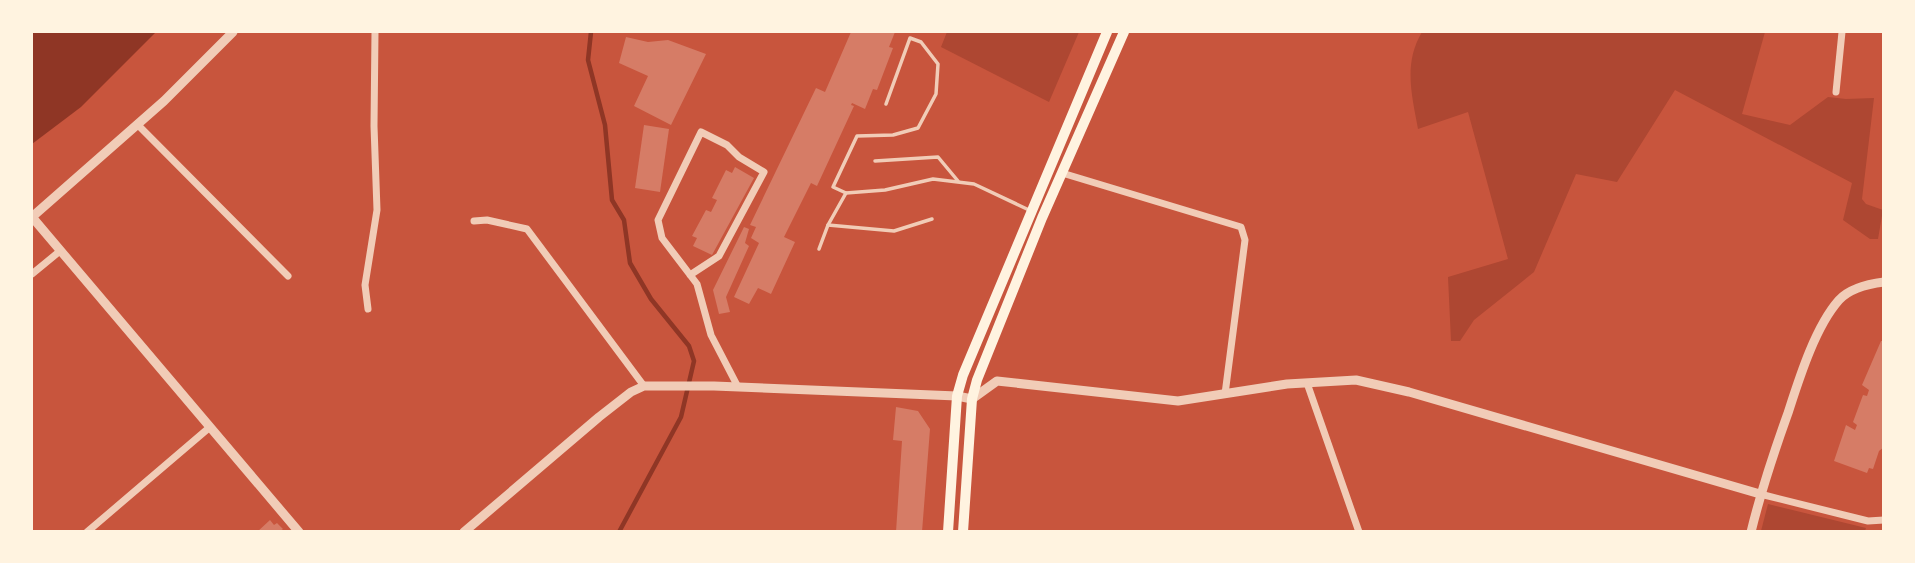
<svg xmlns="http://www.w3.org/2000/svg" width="1915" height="563" viewBox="0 0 1915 563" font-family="Rubik,sans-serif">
	<rect width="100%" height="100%" fill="#c8553d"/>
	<g fill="#ae4732">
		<polygon points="947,32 1079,32 1049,102 941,47"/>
		<path d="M 1422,32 L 1765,32 L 1742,114 L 1790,125 L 1828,97 L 1846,99 L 1874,98 L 1862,199 L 1866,204 L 1883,210 L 1878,239 L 1870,239 L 1843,220 L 1852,183 L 1675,90 L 1617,182 L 1576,174 L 1534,272 L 1474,320 L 1460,341 L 1451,341 L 1448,277 L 1508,259 L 1468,112 L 1418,129 C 1412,95 1403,64 1422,32 Z"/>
		<polygon points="1768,504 1866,528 1865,531 1761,531"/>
	</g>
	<polygon fill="#8f3625" points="32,32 156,32 81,107 32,144"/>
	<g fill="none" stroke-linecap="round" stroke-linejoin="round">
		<polyline stroke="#8f3625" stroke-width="4.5" points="591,32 588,60 605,125 612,200 624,220 630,263 651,299 689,346 694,361 681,417 619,532"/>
	</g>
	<g fill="#d67c66">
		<polygon points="851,32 895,32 889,47 893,48 877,90 873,89 865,109 852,103 851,105 854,106 817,186 811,183 784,237 795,242 771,294 758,288 749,304 734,297 759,243 751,238 756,227 750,225 816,88 825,92"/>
		<polygon points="626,37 648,42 668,40 706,54 671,125 634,106 648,76 619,63"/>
		<polygon points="644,125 669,129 660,192 635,188"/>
		<polygon points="735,167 754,178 712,255 693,246 697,238 692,236 706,210 711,212 717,200 712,198 726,170 732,173"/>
		<polygon points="744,227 749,229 745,243 749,246 726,297 730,312 719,314 713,290"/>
		<polygon points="1881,341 1884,341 1884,447 1879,451 1873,469 1869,468 1867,473 1834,461 1846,425 1855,430 1857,425 1853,422 1863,395 1867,396 1869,390 1862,385"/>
		<polygon points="896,407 918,411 930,429 922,532 896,532 902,441 893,440"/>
		<polygon points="270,520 274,525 277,523 283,529 279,532 257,532"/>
	</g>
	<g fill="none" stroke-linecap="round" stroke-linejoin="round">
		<g stroke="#f1ccb7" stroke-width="3.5">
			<polyline points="875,161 938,157 958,181"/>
			<polyline points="846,193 885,190 933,179 974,184 1029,210"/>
			<polyline points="828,225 894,231 932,219"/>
			<polyline points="819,249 828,225 846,193 833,187 857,136 893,135 918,128 936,94 938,64 921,42 910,38 886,104"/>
		</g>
		<g stroke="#f1ccb7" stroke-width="7">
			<polyline points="1836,92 1842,32"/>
			<polyline points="137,124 288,276"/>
			<polyline points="1062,173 1241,227 1245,240 1225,394"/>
			<polyline points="474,221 487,220 527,229 644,386"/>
			<polyline points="32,274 60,251"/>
			<polyline points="690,275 719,256 764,172 739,157 727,145 701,132 658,220 662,238 697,284 711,335 738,387"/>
			<polyline points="368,309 365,285 377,210 374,126 375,32"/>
			<polyline points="1307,383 1359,532"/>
			<polyline points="1760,494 1868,521 1884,520"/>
			<polyline points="87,532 210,427"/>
		</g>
		<g stroke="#f1ccb7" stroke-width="9">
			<polyline points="32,217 299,532"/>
			<polyline points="32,217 164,101 233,32"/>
			<polyline points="464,532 599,417 631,392 644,386 714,386 957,396 972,399 997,381 1178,401 1287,384 1356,380 1409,392 1760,494"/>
			<path d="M 1751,532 C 1761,491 1774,452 1788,413 C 1799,379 1815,327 1839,300 C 1850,288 1868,284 1884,282"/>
		</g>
		<g stroke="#fff3e0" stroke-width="10">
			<polyline points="948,532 957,396 963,375 1107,32"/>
			<polyline points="963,532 972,399 977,380 1042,218 1124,32"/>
		</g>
	</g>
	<rect width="1915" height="563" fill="none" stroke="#fff3e0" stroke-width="66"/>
</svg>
